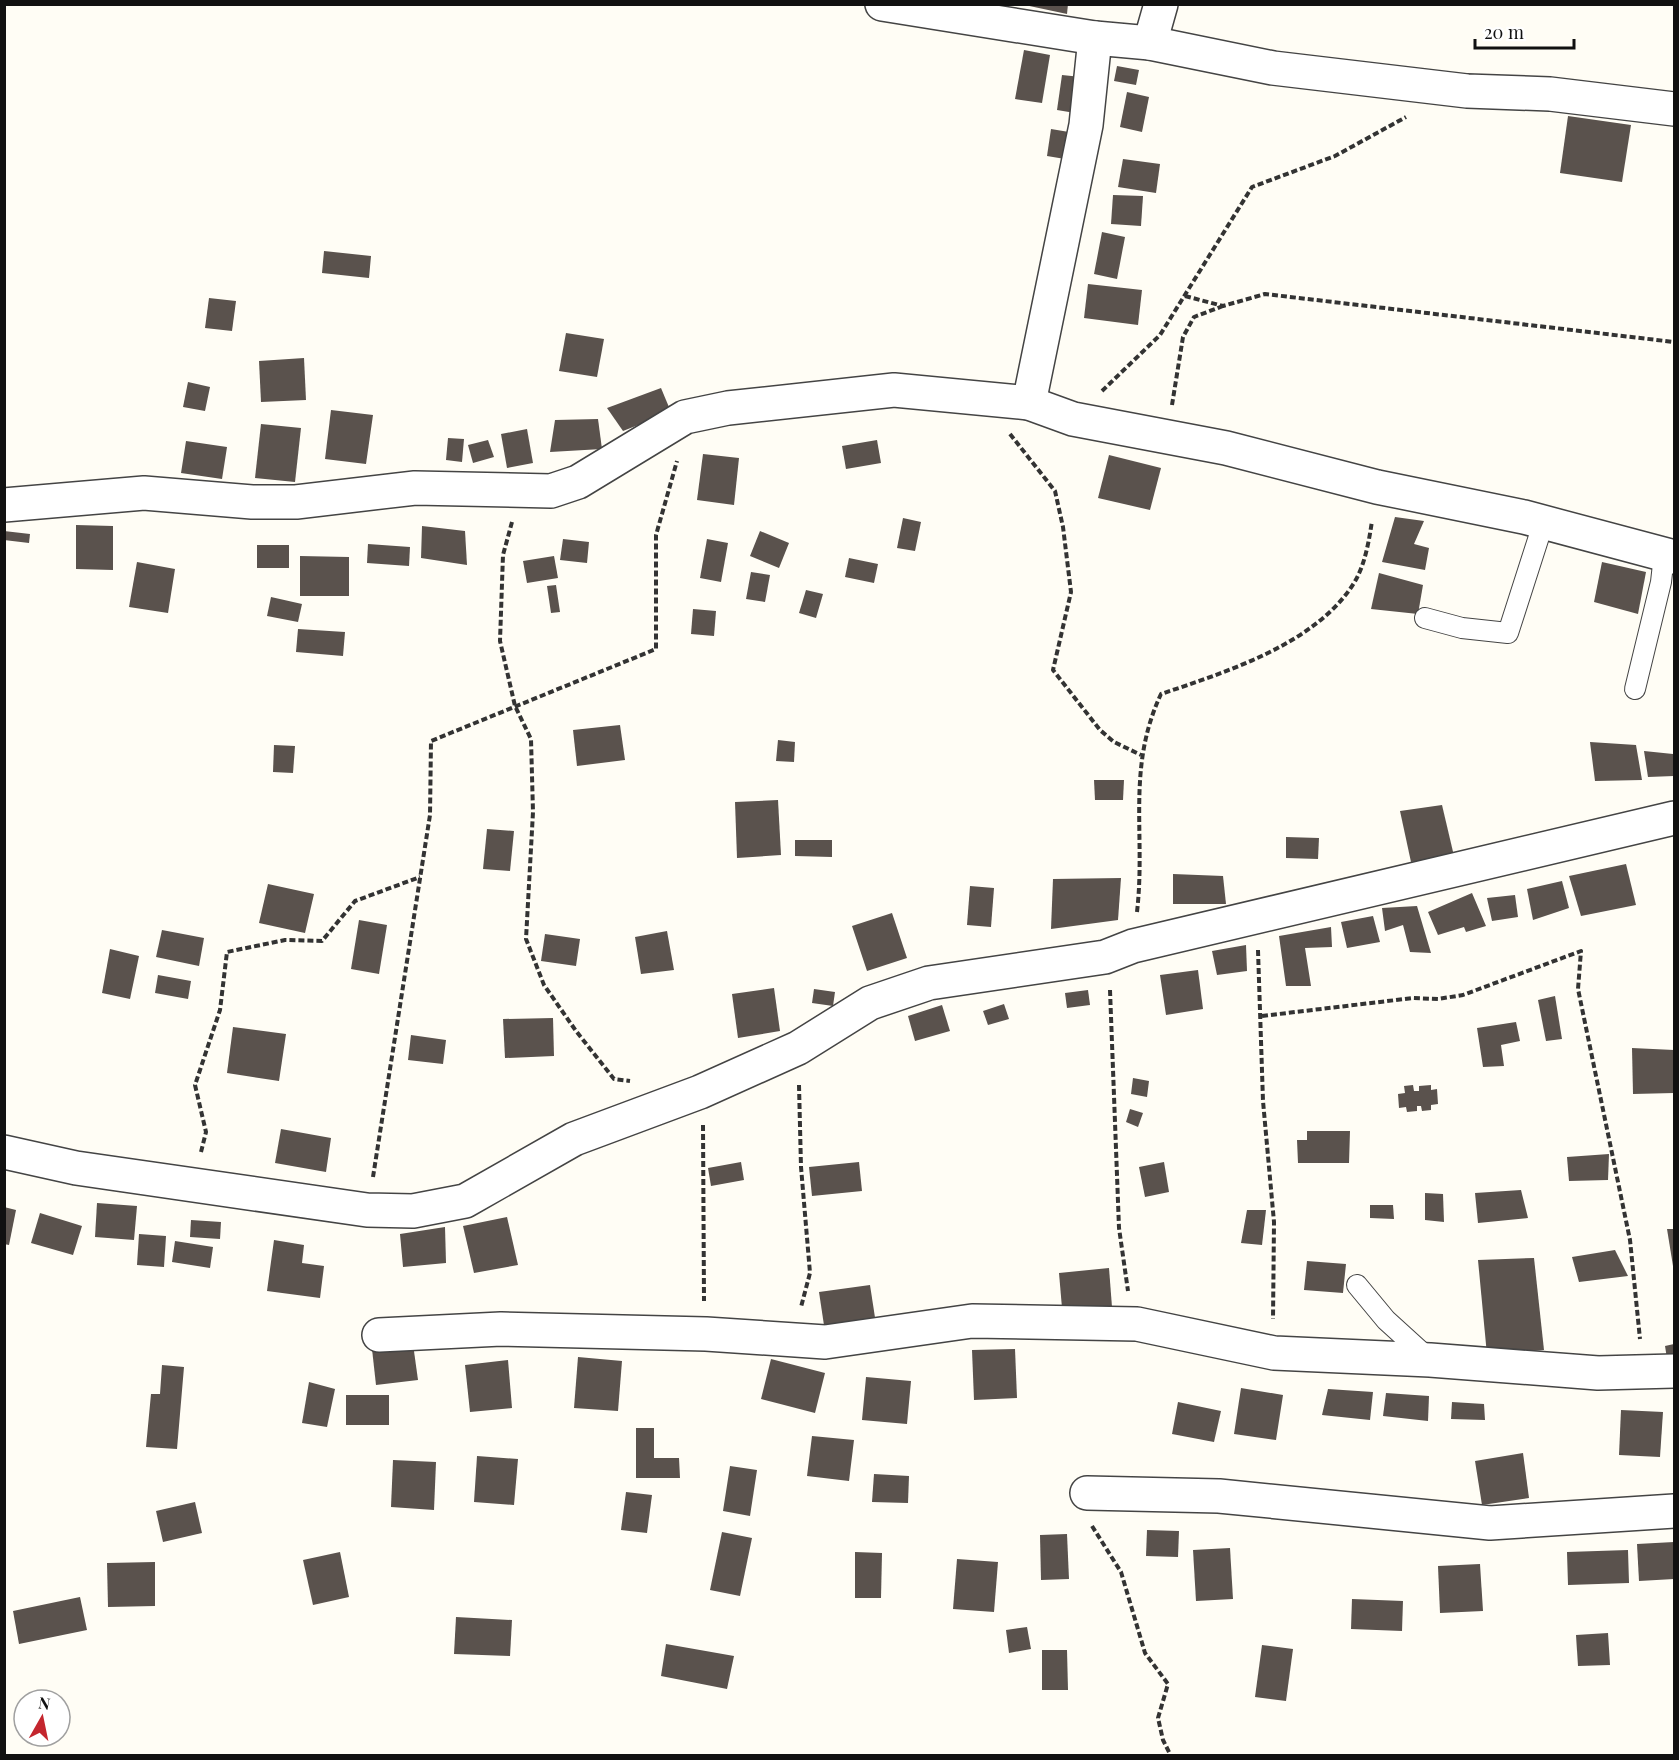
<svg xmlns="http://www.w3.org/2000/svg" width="1679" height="1760" viewBox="0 0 1679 1760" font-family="'Playfair Display',serif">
	<rect width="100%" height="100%" fill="#fffdf5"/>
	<g fill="#5a524d">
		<polygon points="1020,4 1068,4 1067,14"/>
		<polygon points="1024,50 1050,55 1042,103 1015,99"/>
		<polygon points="1117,66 1139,70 1136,85 1114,81"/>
		<polygon points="1062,75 1081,77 1075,113 1057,110"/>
		<polygon points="1127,92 1149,97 1142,132 1120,127"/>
		<polygon points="1568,116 1631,125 1622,182 1560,173"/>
		<polygon points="1051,129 1069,132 1065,159 1047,156"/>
		<polygon points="1123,159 1160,164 1156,193 1118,187"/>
		<polygon points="1113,195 1143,196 1141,226 1111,224"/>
		<polygon points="1102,232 1125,237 1117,279 1094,274"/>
		<polygon points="324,251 371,256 369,278 322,273"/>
		<polygon points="1088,284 1142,290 1138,325 1084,318"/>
		<polygon points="209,298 236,301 232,331 205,328"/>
		<polygon points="566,333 604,339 597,377 559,371"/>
		<polygon points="304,358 306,400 261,402 259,361"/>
		<polygon points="188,382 210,387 205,411 183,407"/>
		<polygon points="661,388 671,412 623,431 607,408"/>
		<polygon points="331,410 373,415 366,464 325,459"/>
		<polygon points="598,419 602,449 550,452 555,420"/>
		<polygon points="261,424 301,428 295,482 255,478"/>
		<polygon points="527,429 533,463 507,468 501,434"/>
		<polygon points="448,438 464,439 462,462 446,460"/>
		<polygon points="488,440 494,457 473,463 468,445"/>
		<polygon points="877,440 881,463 846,469 842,446"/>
		<polygon points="186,441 227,447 222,479 181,473"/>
		<polygon points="703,454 739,458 734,505 697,500"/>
		<polygon points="1109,455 1161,468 1150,510 1098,498"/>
		<polygon points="1395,517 1424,521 1414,544 1429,548 1425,570 1382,562"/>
		<polygon points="903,518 921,522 915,551 897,548"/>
		<polygon points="76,525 113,526 113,570 76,569"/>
		<polygon points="422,526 465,531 467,565 421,558"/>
		<polygon points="4,531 30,534 29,543 4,540"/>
		<polygon points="760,531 789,543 779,568 750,556"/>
		<polygon points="563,539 589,542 587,563 560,560"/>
		<polygon points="707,539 728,543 721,582 700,578"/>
		<polygon points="368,544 410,547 409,566 367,563"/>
		<rect x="257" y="545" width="32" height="23"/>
		<polygon points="300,556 349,557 349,596 300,596"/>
		<polygon points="554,556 558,578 527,583 523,561"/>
		<polygon points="849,558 878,564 874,583 845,577"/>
		<polygon points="137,562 175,569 168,613 129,607"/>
		<polygon points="1602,562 1646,572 1638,614 1594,602"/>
		<polygon points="751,572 770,575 765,602 746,599"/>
		<polygon points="1379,573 1423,585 1418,614 1371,609"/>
		<polygon points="556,585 560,612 551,613 547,586"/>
		<polygon points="806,590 823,594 816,618 799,613"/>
		<polygon points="271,597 302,604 298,622 267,616"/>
		<polygon points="693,609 716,611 714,636 691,634"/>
		<polygon points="298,629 345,632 343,656 296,652"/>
		<polygon points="620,725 625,760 577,766 573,730"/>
		<polygon points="778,740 795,742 794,762 776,761"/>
		<polygon points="1590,742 1636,745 1642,780 1595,781"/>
		<polygon points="274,745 295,746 293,773 273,772"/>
		<polygon points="1644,751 1673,754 1674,776 1648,777"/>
		<polygon points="1094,780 1124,780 1123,800 1095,800"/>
		<polygon points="778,800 781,855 737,858 735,802"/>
		<polygon points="1442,805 1454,856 1411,862 1400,811"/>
		<polygon points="487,829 514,831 510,871 483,869"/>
		<polygon points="1286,837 1319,838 1318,859 1286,858"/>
		<polygon points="795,840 832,840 832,857 795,856"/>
		<polygon points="1626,864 1636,905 1581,916 1569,876"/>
		<polygon points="1173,874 1223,876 1226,904 1173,904"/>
		<polygon points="1121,878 1118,920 1051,929 1053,879"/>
		<polygon points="1562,881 1569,908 1533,920 1527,889"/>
		<polygon points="268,884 314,894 305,933 259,923"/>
		<polygon points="970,886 994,888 991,927 967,925"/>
		<polygon points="1472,893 1486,926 1466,932 1464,927 1438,935 1428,912"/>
		<polygon points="1515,895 1518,917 1492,921 1487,898"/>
		<polygon points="1417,906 1431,953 1410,952 1403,925 1385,931 1382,908"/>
		<polygon points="892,913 907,958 867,971 852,926"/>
		<polygon points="1373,916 1380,942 1347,948 1341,922"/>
		<polygon points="359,920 387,925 379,974 351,969"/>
		<polygon points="1331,927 1332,947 1305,948 1311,986 1286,986 1279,936"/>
		<polygon points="162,930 204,938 199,966 156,957"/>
		<polygon points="667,931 674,970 641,974 635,937"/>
		<polygon points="545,934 580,939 576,966 541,961"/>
		<polygon points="1246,945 1247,971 1217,975 1212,951"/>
		<polygon points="110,949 139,956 130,999 102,993"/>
		<polygon points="1198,970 1203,1009 1166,1015 1160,975"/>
		<polygon points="158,975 191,981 188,999 155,993"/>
		<polygon points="774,988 780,1031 738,1038 732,994"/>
		<polygon points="814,989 835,992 833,1006 812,1003"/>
		<polygon points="1088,990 1090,1005 1067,1008 1065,993"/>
		<polygon points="1555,996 1562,1039 1546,1041 1538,1000"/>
		<polygon points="1004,1004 1009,1019 988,1025 983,1011"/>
		<polygon points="942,1005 950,1031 915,1041 908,1016"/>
		<polygon points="553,1018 554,1056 505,1058 503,1019"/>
		<polygon points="1516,1022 1520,1041 1501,1045 1504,1066 1483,1067 1477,1028"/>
		<polygon points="233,1027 286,1034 279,1081 227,1073"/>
		<polygon points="411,1035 446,1040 443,1064 408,1060"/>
		<polygon points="1632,1048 1674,1050 1674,1093 1633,1094"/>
		<polygon points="1133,1078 1149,1081 1147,1097 1131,1094"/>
		<polygon points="1413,1085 1414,1091 1419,1091 1419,1086 1431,1085 1431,1090 1437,1089 1438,1104 1431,1105 1431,1110 1422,1111 1421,1106 1417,1106 1417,1111 1407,1112 1406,1107 1399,1108 1398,1094 1405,1093 1404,1086"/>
		<polygon points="1130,1109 1143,1113 1138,1127 1126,1122"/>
		<polygon points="281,1129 331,1138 326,1172 275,1163"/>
		<polygon points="1307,1131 1350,1131 1349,1163 1298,1163 1297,1140 1307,1140"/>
		<polygon points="1609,1154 1608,1180 1569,1181 1567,1157"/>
		<polygon points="741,1162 744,1180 711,1186 708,1168"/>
		<polygon points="859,1162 862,1191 812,1196 809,1167"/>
		<polygon points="1164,1162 1169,1192 1145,1197 1139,1167"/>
		<polygon points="1521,1190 1528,1218 1478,1223 1475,1193"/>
		<polygon points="1425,1193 1443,1194 1444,1222 1425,1220"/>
		<polygon points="97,1203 137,1206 134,1240 95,1237"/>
		<polygon points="1370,1205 1393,1205 1394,1219 1370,1218"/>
		<polygon points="4,1207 16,1210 9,1245 4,1244"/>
		<polygon points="1247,1210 1266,1210 1262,1245 1241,1243"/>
		<polygon points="40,1213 82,1226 73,1255 31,1243"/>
		<polygon points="507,1217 518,1265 474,1273 463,1226"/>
		<polygon points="191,1220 221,1222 220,1239 190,1237"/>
		<polygon points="445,1227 446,1263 403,1267 400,1234"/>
		<polygon points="1667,1229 1674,1229 1674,1266 1673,1266"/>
		<polygon points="139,1234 166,1236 164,1267 137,1265"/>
		<polygon points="274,1240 304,1245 302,1263 324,1266 320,1298 267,1291"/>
		<polygon points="175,1241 213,1247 210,1268 172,1262"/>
		<polygon points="1615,1250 1628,1276 1579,1282 1572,1257"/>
		<polygon points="1534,1258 1544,1350 1487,1355 1478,1260"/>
		<polygon points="1307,1261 1346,1264 1343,1293 1304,1290"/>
		<polygon points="1109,1268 1112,1307 1062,1308 1059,1273"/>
		<polygon points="870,1285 876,1324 825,1332 819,1292"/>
		<polygon points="413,1344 418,1380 376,1385 372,1349"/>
		<polygon points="1674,1344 1674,1364 1668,1365 1665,1346"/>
		<polygon points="1015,1349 1017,1398 974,1400 972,1350"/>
		<polygon points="578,1357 622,1361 618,1411 574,1408"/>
		<polygon points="771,1359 825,1373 815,1413 761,1399"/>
		<polygon points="508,1360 512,1408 470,1412 465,1365"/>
		<polygon points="162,1365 184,1367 177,1449 146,1447 151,1394 160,1394"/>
		<polygon points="866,1377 911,1381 907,1424 862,1420"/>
		<polygon points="309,1382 335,1389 327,1427 302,1423"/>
		<polygon points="1241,1388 1283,1395 1276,1440 1234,1434"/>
		<polygon points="1328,1389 1373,1392 1370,1420 1322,1415"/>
		<polygon points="1386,1393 1429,1396 1428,1421 1383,1416"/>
		<rect x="346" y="1395" width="43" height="30"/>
		<polygon points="1178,1402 1221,1411 1214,1442 1172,1434"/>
		<polygon points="1452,1402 1484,1404 1485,1420 1451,1419"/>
		<polygon points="1621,1410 1663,1412 1660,1457 1619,1455"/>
		<polygon points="636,1428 654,1428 654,1458 679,1458 680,1478 636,1478"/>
		<polygon points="812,1436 854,1440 849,1481 807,1476"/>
		<polygon points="1523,1453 1529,1498 1482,1505 1475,1461"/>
		<polygon points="477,1456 518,1459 514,1505 474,1502"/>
		<polygon points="393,1460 436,1462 434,1510 391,1507"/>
		<polygon points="730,1466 757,1470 750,1516 723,1511"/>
		<polygon points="874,1474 909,1476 908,1503 872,1502"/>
		<polygon points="626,1492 652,1495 647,1533 621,1530"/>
		<polygon points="195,1502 202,1533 163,1542 156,1511"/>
		<polygon points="1147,1530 1179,1531 1178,1557 1146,1556"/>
		<polygon points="722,1532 752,1538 740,1596 710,1590"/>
		<polygon points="1067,1534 1069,1579 1041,1580 1040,1535"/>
		<polygon points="1674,1542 1674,1579 1639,1581 1637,1544"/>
		<polygon points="1230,1548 1233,1599 1196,1601 1193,1550"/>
		<polygon points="1628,1550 1629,1583 1568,1585 1567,1552"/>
		<polygon points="340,1552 349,1597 313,1605 303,1560"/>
		<polygon points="855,1552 882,1553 881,1598 855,1598"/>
		<polygon points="957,1559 998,1562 994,1612 953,1609"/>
		<polygon points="155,1562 155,1606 108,1607 107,1563"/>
		<polygon points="1480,1564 1483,1611 1440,1613 1438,1566"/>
		<polygon points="80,1597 87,1630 19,1644 13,1611"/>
		<polygon points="1352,1599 1403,1601 1402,1631 1351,1629"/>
		<polygon points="456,1617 512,1620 510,1656 454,1654"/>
		<polygon points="1027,1627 1031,1649 1009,1653 1006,1630"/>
		<polygon points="1608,1633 1610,1665 1578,1666 1576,1635"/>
		<polygon points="666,1644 734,1656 727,1689 661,1676"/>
		<polygon points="1262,1645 1293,1649 1286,1701 1255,1697"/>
		<polygon points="1042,1650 1067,1650 1068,1690 1042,1690"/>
	</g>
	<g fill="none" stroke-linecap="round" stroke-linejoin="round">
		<defs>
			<g id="lane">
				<polyline points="1425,618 1462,628 1508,633 1544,521"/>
				<polyline points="1635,689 1661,582 1664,555"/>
				<polyline points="1357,1285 1386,1320 1430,1360"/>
			</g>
			<g id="street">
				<polyline points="882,4 1095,38"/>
				<polyline points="1150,43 1161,4"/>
				<polyline points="1029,403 1086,125 1095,38 1150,43 1273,68 1467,91 1550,94 1674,109"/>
				<polyline points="4,505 144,493 252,502 296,502 415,488 551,491 578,482 685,417 728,408 894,390 1029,403 1073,419 1226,448 1377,487 1524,517 1674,557"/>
				<polyline points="4,1152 76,1168 367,1210 413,1211 465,1201 574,1139 700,1092 798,1048 870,1003 929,983 1105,957 1133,946 1674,818"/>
				<polyline points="379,1335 501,1329 706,1334 825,1342 972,1321 1137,1324 1274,1353 1430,1360 1598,1373 1674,1371"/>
				<polyline points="1087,1493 1219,1496 1490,1523 1674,1511"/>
			</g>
		</defs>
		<use href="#lane" stroke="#444" stroke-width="22"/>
		<use href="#street" stroke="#444" stroke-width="36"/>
		<g stroke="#333" stroke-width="4" stroke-dasharray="6 3" stroke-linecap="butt">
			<polyline points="1185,296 1223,306 1265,294 1674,342"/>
			<polyline points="1102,391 1160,335 1252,187 1335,156 1406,117"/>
			<polyline points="1172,405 1183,337 1194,317 1223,306"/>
			<polyline points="1010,434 1055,491 1063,527 1071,592 1053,670 1100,730 1114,742 1141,755"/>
			<polyline points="512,522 503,555 500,641 515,706 531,739 533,812 526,939 544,985 576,1031 614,1079 630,1081"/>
			<path d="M 1137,912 C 1146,834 1126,769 1161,694 C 1226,672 1316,644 1354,583 C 1365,565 1369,541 1372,521"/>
			<polyline points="1258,950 1263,1101 1274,1222 1273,1319"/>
			<polyline points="1110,990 1119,1228 1128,1291"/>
			<polyline points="1262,1016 1413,998 1438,999 1463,995 1581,951 1578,989 1630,1240 1640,1339"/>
			<polyline points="799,1085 801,1167 810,1273 801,1307"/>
			<polyline points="703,1125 704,1301"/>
			<polyline points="201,1152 206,1132 195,1085 220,1010 227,952 285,940 322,941 355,901 420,877"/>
			<polyline points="373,1177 430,815 431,741 656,649 656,535 677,461"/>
			<polyline points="1092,1526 1121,1572 1145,1653 1168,1684 1158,1718 1163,1740 1171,1756"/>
		</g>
		<use href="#lane" stroke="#fff" stroke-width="20"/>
		<use href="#street" stroke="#fff" stroke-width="33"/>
	</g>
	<rect width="1679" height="1760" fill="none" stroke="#111111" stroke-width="12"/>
	<g transform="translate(42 1718) rotate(9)"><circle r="28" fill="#ffffff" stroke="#a0a0a0" stroke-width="1.5"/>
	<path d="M0-4.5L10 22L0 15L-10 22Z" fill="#c4262e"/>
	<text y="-9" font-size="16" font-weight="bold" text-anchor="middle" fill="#111111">N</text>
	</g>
	<path d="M1475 39v9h99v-9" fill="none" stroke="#111111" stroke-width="3"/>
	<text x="1484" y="39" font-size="18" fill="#111111" stroke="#ffffff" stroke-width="4.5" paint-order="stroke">20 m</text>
</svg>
